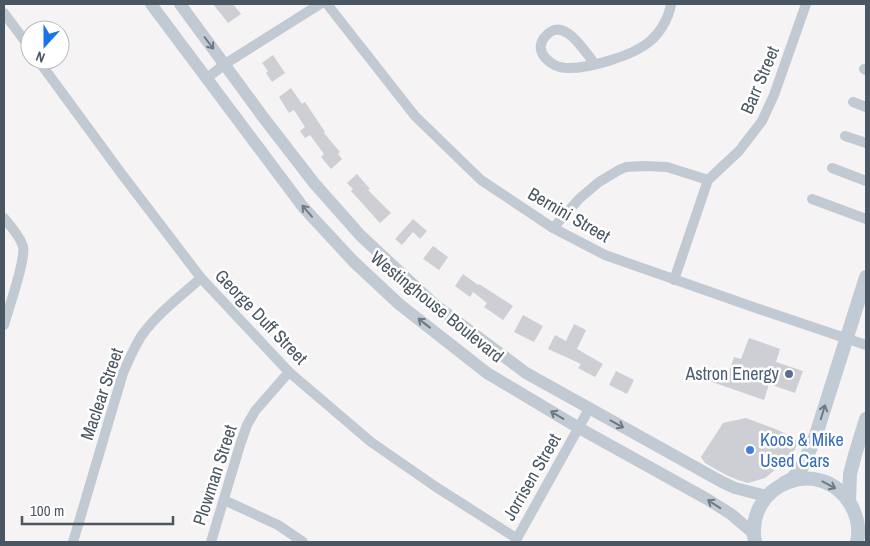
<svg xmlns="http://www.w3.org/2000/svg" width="870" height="546" viewBox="0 0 870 546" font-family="'Archivo Narrow',sans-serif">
	<rect width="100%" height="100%" fill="#f5f3f3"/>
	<g fill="#cdcfd5">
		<polygon points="213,4 233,4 241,14 228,23"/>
		<polygon points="273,55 285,73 272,82 266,73 268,71 262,63"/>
		<polygon points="291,88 302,104 305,102 325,132 324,133 340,152 338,154 342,159 331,169 321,157 324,154 310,135 305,138 300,131 305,127 294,110 289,113 279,97"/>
		<polygon points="357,174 370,189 368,190 391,213 380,223 351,191 353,189 347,183"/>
		<polygon points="413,219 427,231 420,239 413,232 402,245 395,239"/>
		<polygon points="433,246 448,257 439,270 423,259"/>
		<polygon points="463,274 478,285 479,284 513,306 503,320 484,307 487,303 473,292 470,297 455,286"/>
		<polygon points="523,315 543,326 534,342 514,332"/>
		<polygon points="574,324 586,330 577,349 603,364 595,377 578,368 581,364 548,349 555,335 566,341"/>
		<polygon points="749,338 780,349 776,362 803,371 795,393 769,384 764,400 709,381 714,367 729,372 734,357 741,359"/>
		<polygon points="616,371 634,380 627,394 609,385"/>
		<polygon points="746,418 778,430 794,438 798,443 790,458 765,478 748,483 738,480 726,475 705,463 701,457 723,423"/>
	</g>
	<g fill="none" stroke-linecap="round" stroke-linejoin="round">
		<g stroke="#c1cad2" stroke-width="10">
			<polyline points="327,4 415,116 481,180 553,228 605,255 756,308 866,345"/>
			<polyline points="4,13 30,48"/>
			<polyline points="38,60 121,173 201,278 289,372 371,442 436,487 516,538"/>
			<path d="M 595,64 C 584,51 563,13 544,38 C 533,53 552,67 566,68 C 588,69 632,56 649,42 C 660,33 669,18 671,4"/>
			<polyline points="864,69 866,70"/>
			<polyline points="207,78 225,64 320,4"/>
			<polyline points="853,102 866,107"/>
			<polyline points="845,136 866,143"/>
			<polyline points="832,168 866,181"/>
			<polyline points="812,199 866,219"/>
			<path d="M 4,218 C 10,225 21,238 23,247 C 26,260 8,310 4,325"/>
			<polyline points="553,228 580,198 599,182 619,170 626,167 644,166 667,167 708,180"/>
			<polyline points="674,280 708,180 739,151 762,121 774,95 806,4"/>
			<polyline points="224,500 278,525 303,542"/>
			<path d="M 73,542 L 123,373 C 129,360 134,347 142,335 C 158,313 181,296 201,278"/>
			<polyline points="211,542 240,445 247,425 255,411 289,372"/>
			<polyline points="515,542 589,409"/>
		</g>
		<g stroke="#c1cad2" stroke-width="12">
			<polyline points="151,4 303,207 353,261 399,304 487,373 579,428 707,499 731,514 753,533"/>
			<polyline points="180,4 263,117 314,183 360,235 435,305 526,373 722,482 735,488 766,496"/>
		</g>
		<g stroke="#c1cbd6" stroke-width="14">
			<polyline points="784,483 792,479 801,469 815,438 866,277"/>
			<polyline points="849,501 850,474 855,455 866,419"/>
			<path d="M 755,542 C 744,483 822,454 851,505 C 857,516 860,529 857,542"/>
		</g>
	</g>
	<defs><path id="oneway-shaft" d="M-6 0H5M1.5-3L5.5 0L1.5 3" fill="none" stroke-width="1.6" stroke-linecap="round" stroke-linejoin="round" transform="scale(1.25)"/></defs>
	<g stroke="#6e7983">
		<use href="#oneway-shaft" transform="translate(209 43) rotate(53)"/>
		<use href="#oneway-shaft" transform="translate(307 211) rotate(-131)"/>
		<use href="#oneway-shaft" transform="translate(424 323) rotate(-142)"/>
		<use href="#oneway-shaft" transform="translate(557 415) rotate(-149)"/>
		<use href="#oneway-shaft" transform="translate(617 424) rotate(29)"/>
		<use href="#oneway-shaft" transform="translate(714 504) rotate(-147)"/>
	</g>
	<g stroke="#6e7984">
		<use href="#oneway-shaft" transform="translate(823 412) rotate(-73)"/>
		<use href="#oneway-shaft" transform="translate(829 485) rotate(28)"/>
	</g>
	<circle fill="#5c6f8a" stroke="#fff" stroke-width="2" cx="789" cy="374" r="5"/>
	<circle fill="#3f7fe0" stroke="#fff" stroke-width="2" cx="750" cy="450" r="5"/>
	<g text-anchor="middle" stroke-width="5" stroke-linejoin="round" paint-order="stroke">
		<g font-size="18" fill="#4a5661" stroke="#fff">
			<text transform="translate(760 80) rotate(-67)" y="6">Barr Street</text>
			<text transform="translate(569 215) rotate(30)" y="6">Bernini Street</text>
			<text transform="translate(437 307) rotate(39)" y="6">Westinghouse Boulevard</text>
			<text transform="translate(261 317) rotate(46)" y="6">George Duff Street</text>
			<text transform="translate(102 394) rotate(-71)" y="6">Maclear Street</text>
			<text transform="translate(215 475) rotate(-72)" y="6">Plowman Street</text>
			<text transform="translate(532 477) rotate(-60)" y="6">Jorrisen Street</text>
		</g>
		<g font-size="18" fill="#4e5e75" stroke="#fff" text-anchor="end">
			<text x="779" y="380">Astron Energy</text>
		</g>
		<g font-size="18" fill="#366cbe" stroke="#fff" text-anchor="start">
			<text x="760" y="446">Koos &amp; Mike<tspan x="760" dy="21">Used Cars</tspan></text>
		</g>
	</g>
	<rect width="870" height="546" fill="none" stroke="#4a5661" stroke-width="10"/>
	<g transform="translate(45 45) rotate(201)"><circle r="24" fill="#ffffff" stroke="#b7bbc0"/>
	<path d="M0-4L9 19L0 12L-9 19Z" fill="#1a73e8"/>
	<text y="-8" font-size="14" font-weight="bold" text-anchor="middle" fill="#4a5661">N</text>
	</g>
	<path d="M22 516v8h151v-8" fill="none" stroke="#4a5661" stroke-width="2.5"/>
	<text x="30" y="516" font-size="15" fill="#4a5661" stroke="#ffffff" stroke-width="4" paint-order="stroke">100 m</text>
</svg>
